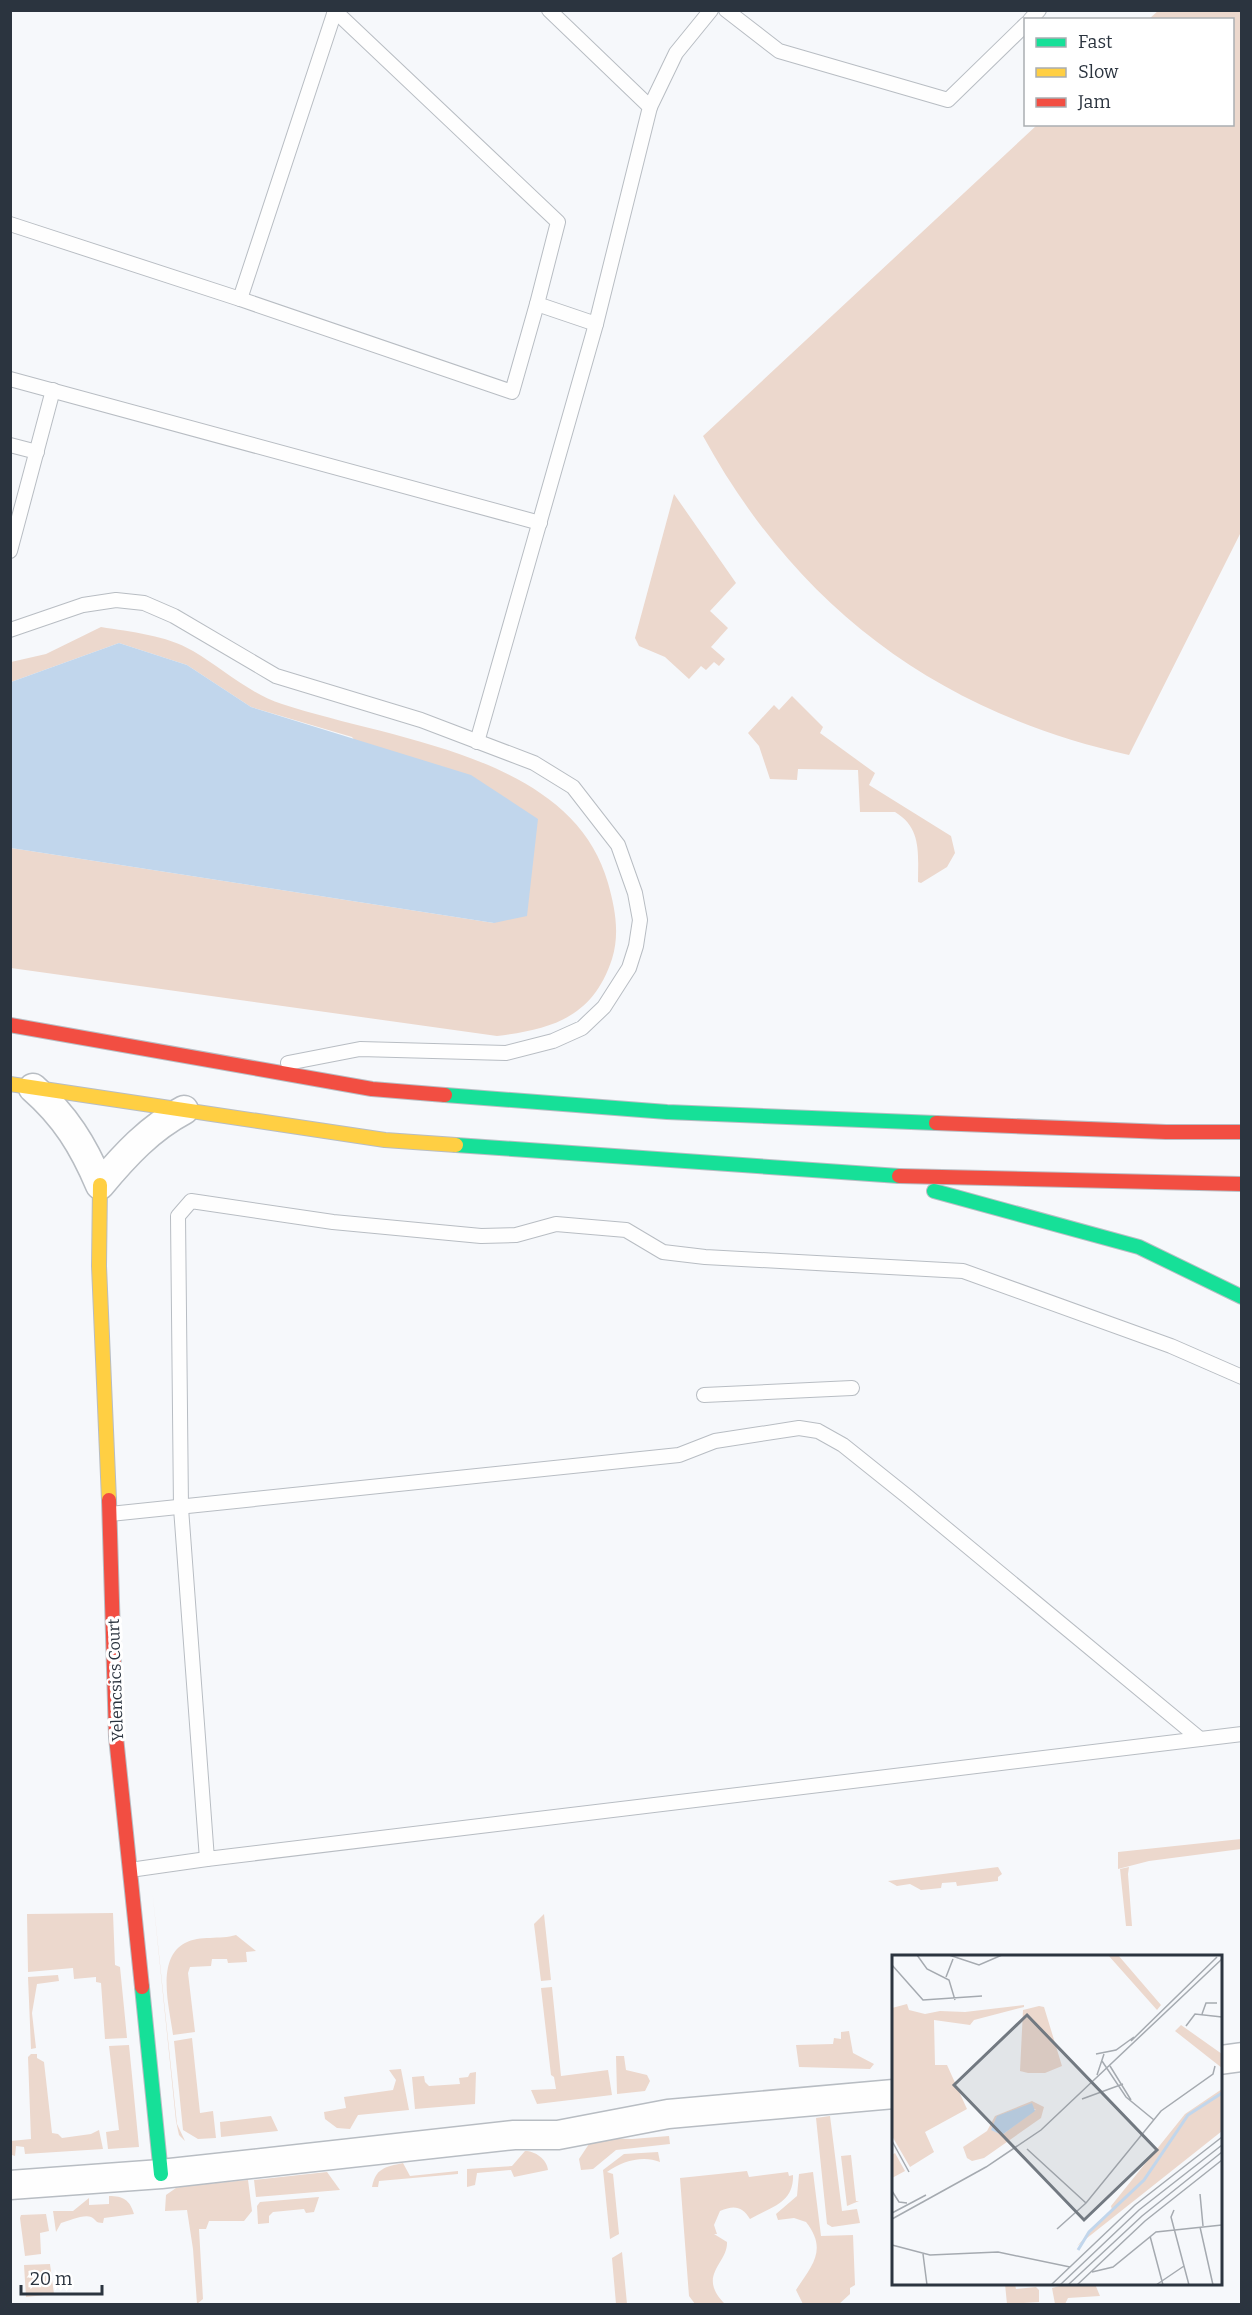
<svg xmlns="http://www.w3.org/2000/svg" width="1252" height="2315" viewBox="0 0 1252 2315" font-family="Bitter,serif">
	<rect width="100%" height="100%" fill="#f6f8fb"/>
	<g fill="#ecd8cd">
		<path d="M 1159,10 L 1241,11 L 1241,532 L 1129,755 C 939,713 797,608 703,436 L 1037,125 L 1232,124 L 1232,20 L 1149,19 Z"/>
		<polygon points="674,494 736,583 710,611 728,628 711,647 725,659 719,666 714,662 706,670 701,666 689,679 665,657 639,646 635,638"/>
		<path d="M 101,627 C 131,632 166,635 193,651 C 222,668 250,694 282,704 C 390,740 572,754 608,883 C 615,908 620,933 612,959 C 593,1017 553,1029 497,1036 L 11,968 L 11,848 L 494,923 L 352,737 L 251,707 L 187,665 L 119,643 L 11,682 L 11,662 L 46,654 Z"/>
		<path d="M 792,696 L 823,727 L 820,733 L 875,773 L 869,785 L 951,836 L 955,853 L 947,867 L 921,883 L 918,882 C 918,854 922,828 895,812 L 860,812 L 858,770 L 798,769 L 797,780 L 770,779 L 759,746 L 748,733 L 774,705 L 779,710 Z"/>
		<polygon points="1241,1839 1241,1849 1149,1861 1118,1869 1118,1852"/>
		<polygon points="998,1867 1002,1874 998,1877 998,1881 957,1886 956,1882 942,1883 941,1888 921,1890 910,1884 897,1886 888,1881"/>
		<polygon points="1129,1867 1128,1874 1132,1926 1126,1926 1120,1869"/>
		<polygon points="152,1888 177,2124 185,2141 179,2135 176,2121"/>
		<polygon points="113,1913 115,1965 120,1967 127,2038 105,2039 101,1983 96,1982 96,1977 74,1979 73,1968 28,1972 27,1914"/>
		<polygon points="544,1914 551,1980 541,1981 534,1924"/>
		<path d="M 236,1935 L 256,1951 L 246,1952 L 247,1962 L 228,1963 L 227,1959 L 212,1959 L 211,1966 L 190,1967 L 188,1973 L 195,2032 L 173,2035 C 170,2009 155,1959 185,1943 C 200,1935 220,1940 236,1935 Z"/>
		<polygon points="58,1975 59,1981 37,1984 32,2013 36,2048 31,2049 28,1977"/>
		<polygon points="552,1987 561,2076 608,2070 612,2095 537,2104 531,2090 556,2089 554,2077 551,2075 541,1988"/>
		<polygon points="849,2031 853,2053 874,2064 870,2069 799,2067 796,2045 833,2044 834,2038 841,2039 841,2032"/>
		<polygon points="192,2038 200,2113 213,2111 216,2138 198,2139 183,2130 174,2041"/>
		<polygon points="129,2045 139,2147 108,2149 106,2132 119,2130 109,2046"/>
		<polygon points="31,2054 37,2054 37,2058 44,2062 52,2133 58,2134 62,2138 91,2134 99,2130 103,2149 25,2154 24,2147 16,2146 15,2156 12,2155 11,2141 31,2139 28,2057"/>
		<polygon points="616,2056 624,2056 626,2070 647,2075 650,2081 645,2091 617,2094"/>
		<polygon points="401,2069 409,2110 358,2115 350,2129 337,2128 325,2119 324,2112 346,2108 344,2097 393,2090 396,2080 389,2070"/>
		<polygon points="476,2072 475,2104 415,2109 412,2077 424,2076 425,2082 429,2086 460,2084 459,2078 468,2077 470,2073"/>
		<polygon points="271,2116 278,2131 221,2137 220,2122"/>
		<polygon points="830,2116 842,2211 857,2209 860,2223 832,2227 827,2224 816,2118"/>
		<polygon points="669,2136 670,2144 616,2150 593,2169 581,2170 579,2159 589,2144 598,2138 632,2139"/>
		<path d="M 525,2151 C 535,2151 547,2159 548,2170 L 514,2177 L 511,2170 L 477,2173 L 475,2185 L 467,2187 L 467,2169 L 512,2166 Z"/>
		<path d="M 658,2152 L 660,2162 C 643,2155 622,2161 607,2172 L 613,2174 L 619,2234 L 610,2239 L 603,2170 L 624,2154 Z"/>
		<polygon points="851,2155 856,2201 859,2201 847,2206 841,2156"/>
		<path d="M 403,2163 L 410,2176 L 458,2171 L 458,2174 L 379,2181 L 378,2187 L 372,2187 C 376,2168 385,2167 403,2163 Z"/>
		<path d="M 747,2171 L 749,2177 L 788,2172 L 789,2176 L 793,2175 C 794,2203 771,2207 750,2219 C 742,2206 734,2205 720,2211 L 714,2225 L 717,2234 L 714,2234 L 727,2242 C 728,2264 696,2275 725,2304 L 695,2304 L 689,2296 L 680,2178 Z"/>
		<polygon points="327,2172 340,2190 256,2197 254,2180"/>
		<path d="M 813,2172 L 821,2236 L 853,2235 L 855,2285 L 850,2288 L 850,2294 L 839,2304 L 803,2304 L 796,2290 C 812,2265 828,2250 806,2222 L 794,2218 L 778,2220 L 776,2214 L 797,2196 L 799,2174 Z"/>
		<polygon points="248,2180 252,2211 244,2221 209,2221 206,2229 199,2229 203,2299 197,2304 193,2249 187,2210 165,2211 166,2195 176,2188 185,2186"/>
		<path d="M 109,2196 C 123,2196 130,2200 134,2214 L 104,2218 L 103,2223 C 95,2223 97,2220 91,2217 C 84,2214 68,2221 61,2223 L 56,2232 L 53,2211 L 73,2211 L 89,2198 L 89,2205 L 109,2204 Z"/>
		<polygon points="319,2197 314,2212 306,2213 304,2209 273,2212 269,2216 269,2223 258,2224 257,2206 260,2202"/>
		<polygon points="46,2214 49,2231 40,2233 41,2254 25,2256 20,2218 21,2215"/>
		<polygon points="622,2252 627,2304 616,2304 612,2258"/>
		<polygon points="50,2264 54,2294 26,2297 24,2265"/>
		<polygon points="1005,2284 1015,2284 1016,2289 1036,2287 1039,2290 1039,2302 1007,2304"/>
		<polygon points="1067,2284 1095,2284 1100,2296 1068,2298 1065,2304 1055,2304 1052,2288"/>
	</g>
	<polygon fill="#c1d6ec" points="119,643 187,665 251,707 471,775 538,819 527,916 494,923 11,848 11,682"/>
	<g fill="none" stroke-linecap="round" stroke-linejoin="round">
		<defs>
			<g id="lane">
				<polyline points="334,10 558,222 537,304 596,324"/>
				<polyline points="726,10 779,51 948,100 1026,24"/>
				<polyline points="1030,20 1039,10"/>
				<polyline points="650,107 676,53 711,10"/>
				<polyline points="10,224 240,299 335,11"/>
				<polyline points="240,299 512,392 537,304"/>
				<polyline points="10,379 540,523"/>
				<polyline points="10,445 37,452"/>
				<polyline points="10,551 53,390"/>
				<polyline points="10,630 83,605 116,600 144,603 174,616 276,676 421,720 534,763 573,787 618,845 635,893 640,920 636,946 629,968 604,1007 582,1028 553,1041 506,1053 360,1049 288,1063"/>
				<polyline points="477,742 596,324 650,107 549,10"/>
				<polyline points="1242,1377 1171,1346 963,1271 705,1257 663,1252 626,1230 556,1224 516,1235 481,1236 333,1222 191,1201 178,1216 181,1508 207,1859 1242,1734"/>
				<polyline points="704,1395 852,1388"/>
				<polyline points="110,1514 679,1455 715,1441 799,1428 818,1431 843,1445 908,1497 1200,1739"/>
				<polyline points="130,1870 207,1859"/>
			</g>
			<g id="street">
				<path d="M 33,1088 C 65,1116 83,1145 100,1185 C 125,1155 150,1128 184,1110"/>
				<polyline points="1220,2060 1242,2057"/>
				<polyline points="10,2185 161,2174 514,2135 558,2135 668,2114 894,2094"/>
			</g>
			<g id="fast">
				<polyline points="445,1095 667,1112 936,1123"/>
				<polyline points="456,1145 899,1176"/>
				<polyline points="934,1191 1139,1247 1242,1297"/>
				<polyline points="142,1987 161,2174"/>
			</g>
			<g id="slow">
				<polyline points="10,1084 385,1140 456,1145"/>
				<polyline points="100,1185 99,1266 109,1500"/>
			</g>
			<g id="jam">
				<polyline points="10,1025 372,1089 445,1095"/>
				<polyline points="936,1123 1166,1132 1242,1132"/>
				<polyline points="899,1176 1242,1184"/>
				<polyline points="109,1500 116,1737 142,1987"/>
			</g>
		</defs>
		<use href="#lane" stroke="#b8bdc3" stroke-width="16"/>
		<use href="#street" stroke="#b8bdc3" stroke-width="31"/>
		<use href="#fast" stroke="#b8bdc3" stroke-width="16"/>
		<use href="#slow" stroke="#b8bdc3" stroke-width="16"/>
		<use href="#jam" stroke="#b8bdc3" stroke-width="16"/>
		<use href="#lane" stroke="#fefefe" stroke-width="14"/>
		<use href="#street" stroke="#fefefe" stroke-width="28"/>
		<use href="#fast" stroke="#16e098" stroke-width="14"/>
		<use href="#slow" stroke="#ffcf43" stroke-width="14"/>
		<use href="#jam" stroke="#f24e42" stroke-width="14"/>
	</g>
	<g text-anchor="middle" stroke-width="6" stroke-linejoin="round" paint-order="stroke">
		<g font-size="16" fill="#2b343f" stroke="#fff">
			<text transform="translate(115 1680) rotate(-92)" y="6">Yelencsics Court</text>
		</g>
	</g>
	<g transform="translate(892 1955)">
		<rect width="330" height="330" fill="#f6f8fb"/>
		<path d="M 216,0 L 226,0 L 269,50 L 265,55 ZM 15,49 L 17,55 L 33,59 L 48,56 L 73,57 L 132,50 L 132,52 L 82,65 L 78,70 L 42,65 L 43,110 L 55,110 L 75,154 L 33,177 L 42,197 L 18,212 L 0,181 L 0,53 ZM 147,51 L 152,52 L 170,111 L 153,118 L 136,118 L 128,116 L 131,55 ZM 289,70 L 330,99 L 330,113 L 283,76 ZM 330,134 L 330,176 L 185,291 L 220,255 L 219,251 L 293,159 ZM 140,146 L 152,152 L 149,163 L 92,203 L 80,206 L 75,203 L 71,192 L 95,176 L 103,161 ZM 144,154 L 110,180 L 106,178 L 111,159 ZM 3,198 L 13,216 L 0,223 L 0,200 Z" fill="#ecd8cd" fill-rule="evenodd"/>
		<path d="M 140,148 L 143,156 L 110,180 L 99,175 L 105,161 Z" fill="#c1d6ec"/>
		<path fill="none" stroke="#c1d6ec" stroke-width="3" d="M 186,295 L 197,277 L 252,225 L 296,160 L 330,138"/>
		<path fill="none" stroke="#a5aab0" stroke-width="1.5" d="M 25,0 L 35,14 L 57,25 L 63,45M 57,0 L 87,10 L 110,0M 0,10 L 31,45 L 90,41M 54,22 L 61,4M 310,59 L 314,48 L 325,48M 294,71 L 303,59 L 330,62M 239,86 L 325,2M 204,99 L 224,95 L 242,82M 210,106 L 234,142 L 262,165M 218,111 L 239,145M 205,120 L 212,99M 190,144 L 231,129M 0,186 L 17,217M 135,194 L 194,248M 0,236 L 7,247 L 15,248M 308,239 L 311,271M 282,255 L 279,262 L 297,330M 0,258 L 34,240M 0,264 L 94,212 L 149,175 L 330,4M 308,272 L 321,330M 165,274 L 194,248 L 269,156 L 321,119 L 323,111M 258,281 L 271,330M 0,290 L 38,300 L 106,297 L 178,312M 31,299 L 35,330M 200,317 L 221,312 L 264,277 L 330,270M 159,330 L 243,250 L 330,182M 168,330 L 247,255 L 330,190M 176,330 L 250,261 L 330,197M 185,330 L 253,266 L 330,205M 264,330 L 292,311"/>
		<path fill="#727981" fill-opacity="0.15" stroke="#727981" stroke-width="3" d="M 135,60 L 265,195 L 192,265 L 62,130 Z"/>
		<rect width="330" height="330" fill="none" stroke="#2b343f" stroke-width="3"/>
	</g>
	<rect width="1252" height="2315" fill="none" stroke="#2b343f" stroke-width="24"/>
	<rect x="1024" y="18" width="210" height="108" fill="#ffffff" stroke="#aaaeb2" stroke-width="1.5"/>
	<rect x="1036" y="38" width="30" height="9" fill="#16e098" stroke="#aaaeb2" stroke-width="1.5"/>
	<text x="1078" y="48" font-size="18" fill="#2b343f">Fast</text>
	<rect x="1036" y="68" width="30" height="9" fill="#ffcf43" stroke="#aaaeb2" stroke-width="1.5"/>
	<text x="1078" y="78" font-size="18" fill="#2b343f">Slow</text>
	<rect x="1036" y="98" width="30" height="9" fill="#f24e42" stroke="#aaaeb2" stroke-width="1.5"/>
	<text x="1078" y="108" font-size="18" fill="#2b343f">Jam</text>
	<path d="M21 2285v9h81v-9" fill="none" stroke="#2b343f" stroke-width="3"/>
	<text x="30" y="2285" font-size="18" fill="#2b343f" stroke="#ffffff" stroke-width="4.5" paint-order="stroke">20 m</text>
</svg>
